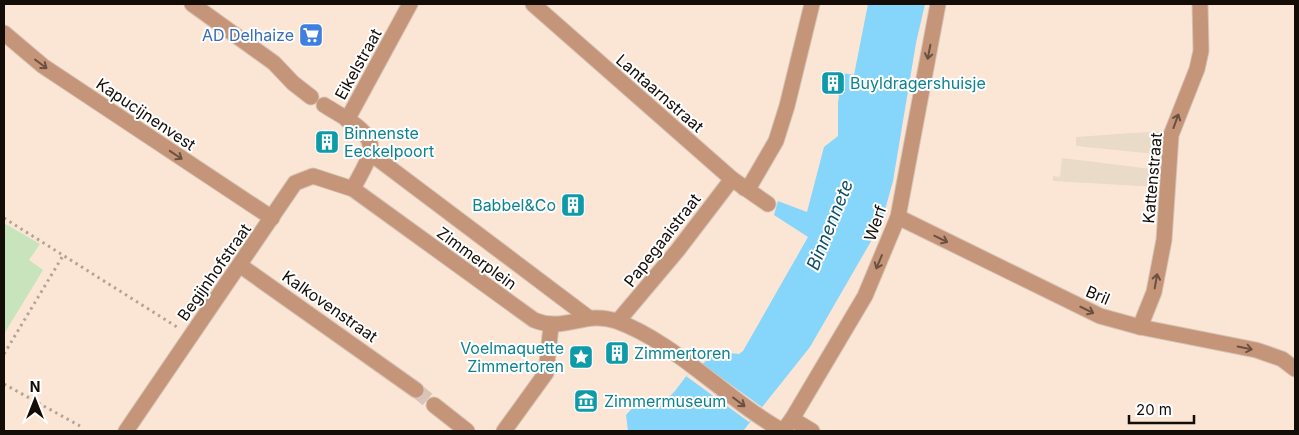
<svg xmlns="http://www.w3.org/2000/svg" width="1299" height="435" viewBox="0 0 1299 435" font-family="Inter,sans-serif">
	<rect width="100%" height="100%" fill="#fbe6d6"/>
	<g fill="#eadac8">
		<polygon points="1162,131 1161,154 1156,151 1155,154 1076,146 1076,137"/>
		<polygon points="1062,158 1159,170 1158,187 1053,181 1053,176 1060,177"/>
	</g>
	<polygon fill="#c8e4bd" points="4,223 40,244 29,260 43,270 4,334"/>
	<polygon fill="#86d5fa" points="868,4 925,4 916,43 893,181 881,224 810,347 743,431 628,431 626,415 635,405 648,400 654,406 659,407 675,391 687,375 724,348 729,353 739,354 743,351 808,237 774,215 778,201 807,212 824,147 838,136 838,103 842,73 854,75"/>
	<polygon fill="#fbe6d6" points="702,364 762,407 749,422 686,376"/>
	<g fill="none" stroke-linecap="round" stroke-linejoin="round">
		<polyline stroke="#d8c5b7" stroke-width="15" stroke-dasharray="15 8" stroke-linecap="butt" points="416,390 434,405"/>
		<defs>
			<g id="minor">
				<polyline points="192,4 274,63 293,83 311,97"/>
				<polyline points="533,4 732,179 768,204"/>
				<polyline points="4,33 43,66 272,218"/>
				<path d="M 324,105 C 339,115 376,131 370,153 C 367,165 358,178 353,189"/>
				<polyline points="347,120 410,4"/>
				<polyline points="370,153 589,318"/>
				<polyline points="744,188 751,184 776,141 787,106 812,4"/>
				<polyline points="898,217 1100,316 1140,327 1256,350 1282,359 1295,369"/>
				<polyline points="241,266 416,390"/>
				<polyline points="618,321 677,251 732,179"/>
				<polyline points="1140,327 1154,292 1164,240 1171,135 1197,69 1201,51 1200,4"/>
				<polyline points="434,405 467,431"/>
				<polyline points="792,419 812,431"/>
				<path d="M 126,431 L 295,183 L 313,176 L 353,189 L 534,320 C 565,333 585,310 616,321 C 674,341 728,401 783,431"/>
				<polyline points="504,431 546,373 551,326"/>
				<polyline points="783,431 792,419 865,296 898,217 938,4"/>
			</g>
		</defs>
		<use href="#minor" stroke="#d6c3b5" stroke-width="17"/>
		<g stroke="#b4a497" stroke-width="3" stroke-dasharray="2.5 4" stroke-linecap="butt">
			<polyline points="4,218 177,327"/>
			<polyline points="4,354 64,254"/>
			<polyline points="4,384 80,426"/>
		</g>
		<use href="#minor" stroke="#c49578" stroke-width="15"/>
	</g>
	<defs><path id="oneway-shaft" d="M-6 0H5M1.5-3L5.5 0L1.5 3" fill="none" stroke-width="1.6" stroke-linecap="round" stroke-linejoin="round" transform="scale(1.25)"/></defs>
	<g stroke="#6c5040">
		<use href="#oneway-shaft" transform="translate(929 52) rotate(101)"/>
		<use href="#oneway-shaft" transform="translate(41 64) rotate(37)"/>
		<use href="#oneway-shaft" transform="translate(1176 121) rotate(-70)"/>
		<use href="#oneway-shaft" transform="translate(176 155) rotate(34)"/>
		<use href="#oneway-shaft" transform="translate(941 239) rotate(26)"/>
		<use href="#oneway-shaft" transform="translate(879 262) rotate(113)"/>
		<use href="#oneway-shaft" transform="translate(1156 281) rotate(-80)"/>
		<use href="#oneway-shaft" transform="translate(1087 310) rotate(26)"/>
		<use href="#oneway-shaft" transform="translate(1245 348) rotate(11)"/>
		<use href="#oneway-shaft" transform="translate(739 402) rotate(37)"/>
	</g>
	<defs>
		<symbol id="supermarket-square" viewBox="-11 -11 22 22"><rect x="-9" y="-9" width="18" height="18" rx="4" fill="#3f7fe0" stroke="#fff"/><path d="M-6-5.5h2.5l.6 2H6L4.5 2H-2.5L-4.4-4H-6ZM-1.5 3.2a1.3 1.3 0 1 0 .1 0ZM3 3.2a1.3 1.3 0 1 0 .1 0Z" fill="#fff"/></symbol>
		<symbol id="building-square" viewBox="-11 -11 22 22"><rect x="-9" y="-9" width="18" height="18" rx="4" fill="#0f9aa8" stroke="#fff"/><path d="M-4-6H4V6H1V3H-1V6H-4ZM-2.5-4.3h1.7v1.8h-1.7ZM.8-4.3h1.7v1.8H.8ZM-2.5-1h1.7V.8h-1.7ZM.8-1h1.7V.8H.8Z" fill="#fff"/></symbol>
		<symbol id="sight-square" viewBox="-11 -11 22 22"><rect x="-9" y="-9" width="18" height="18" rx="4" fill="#0f9aa8" stroke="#fff"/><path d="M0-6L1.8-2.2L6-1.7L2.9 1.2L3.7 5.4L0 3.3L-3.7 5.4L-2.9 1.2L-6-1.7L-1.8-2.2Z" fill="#fff"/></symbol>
		<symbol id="museum-square" viewBox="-11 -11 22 22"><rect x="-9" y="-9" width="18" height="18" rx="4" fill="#0f9aa8" stroke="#fff"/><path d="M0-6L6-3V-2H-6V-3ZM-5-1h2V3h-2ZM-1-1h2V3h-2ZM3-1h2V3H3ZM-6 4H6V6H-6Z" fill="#fff"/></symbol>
	</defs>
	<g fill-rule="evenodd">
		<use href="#supermarket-square" x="297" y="21" width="28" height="28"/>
		<use href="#building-square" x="819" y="69" width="28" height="28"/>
		<use href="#building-square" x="313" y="128" width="28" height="28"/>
		<use href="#building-square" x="559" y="191" width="28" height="28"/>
		<use href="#building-square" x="603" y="339" width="28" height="28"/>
		<use href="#sight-square" x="567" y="343" width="28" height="28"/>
		<use href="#museum-square" x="572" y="387" width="28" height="28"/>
	</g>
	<g text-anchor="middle" stroke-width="4" stroke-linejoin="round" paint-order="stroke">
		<g font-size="16" fill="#366cbe" stroke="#fff" text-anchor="end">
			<text x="294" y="41">AD Delhaize</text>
		</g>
		<g font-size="16" fill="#130c07" stroke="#fff">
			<text transform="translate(358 64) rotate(-61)" y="6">Eikelstraat</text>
			<text transform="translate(660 93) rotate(41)" y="6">Lantaarnstraat</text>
			<text transform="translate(146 114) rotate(34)" y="6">Kapucijnenvest</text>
			<text transform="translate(1152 178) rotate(-85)" y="6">Kattenstraat</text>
			<text transform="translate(875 223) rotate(-70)" y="6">Werf</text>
			<text transform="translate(662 240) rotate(-52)" y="6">Papegaaistraat</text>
			<text transform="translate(477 258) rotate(36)" y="6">Zimmerplein</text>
			<text transform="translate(214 272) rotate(-55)" y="6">Begijnhofstraat</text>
			<text transform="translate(1098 295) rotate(23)" y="6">Bril</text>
			<text transform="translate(330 306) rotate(35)" y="6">Kalkovenstraat</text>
		</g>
		<g font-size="16" fill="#0d838f" stroke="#fff" text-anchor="start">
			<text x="850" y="89">Buyldragershuisje</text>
			<text x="344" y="139">Binnenste<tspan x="344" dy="18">Eeckelpoort</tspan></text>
			<text x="556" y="211" text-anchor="end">Babbel&amp;Co</text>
			<text x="564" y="354" text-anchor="end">Voelmaquette<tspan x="564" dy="18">Zimmertoren</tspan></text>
			<text x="634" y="359">Zimmertoren</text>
			<text x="604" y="407">Zimmermuseum</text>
		</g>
		<g font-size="18" font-style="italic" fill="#0b4e67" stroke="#fff">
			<text transform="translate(830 225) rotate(-68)" y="6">Binnennete</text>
		</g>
	</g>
	<rect width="1299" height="435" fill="none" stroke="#130c07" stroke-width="10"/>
	<g transform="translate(35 400)" stroke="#ffffff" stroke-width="4" paint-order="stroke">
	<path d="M0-4L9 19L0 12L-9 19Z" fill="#130c07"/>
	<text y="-8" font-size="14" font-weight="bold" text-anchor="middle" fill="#130c07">N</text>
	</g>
	<path d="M1129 415v8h65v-8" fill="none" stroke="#130c07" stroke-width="2.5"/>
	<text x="1136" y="415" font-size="15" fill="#130c07" stroke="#ffffff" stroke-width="4" paint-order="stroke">20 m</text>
</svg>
